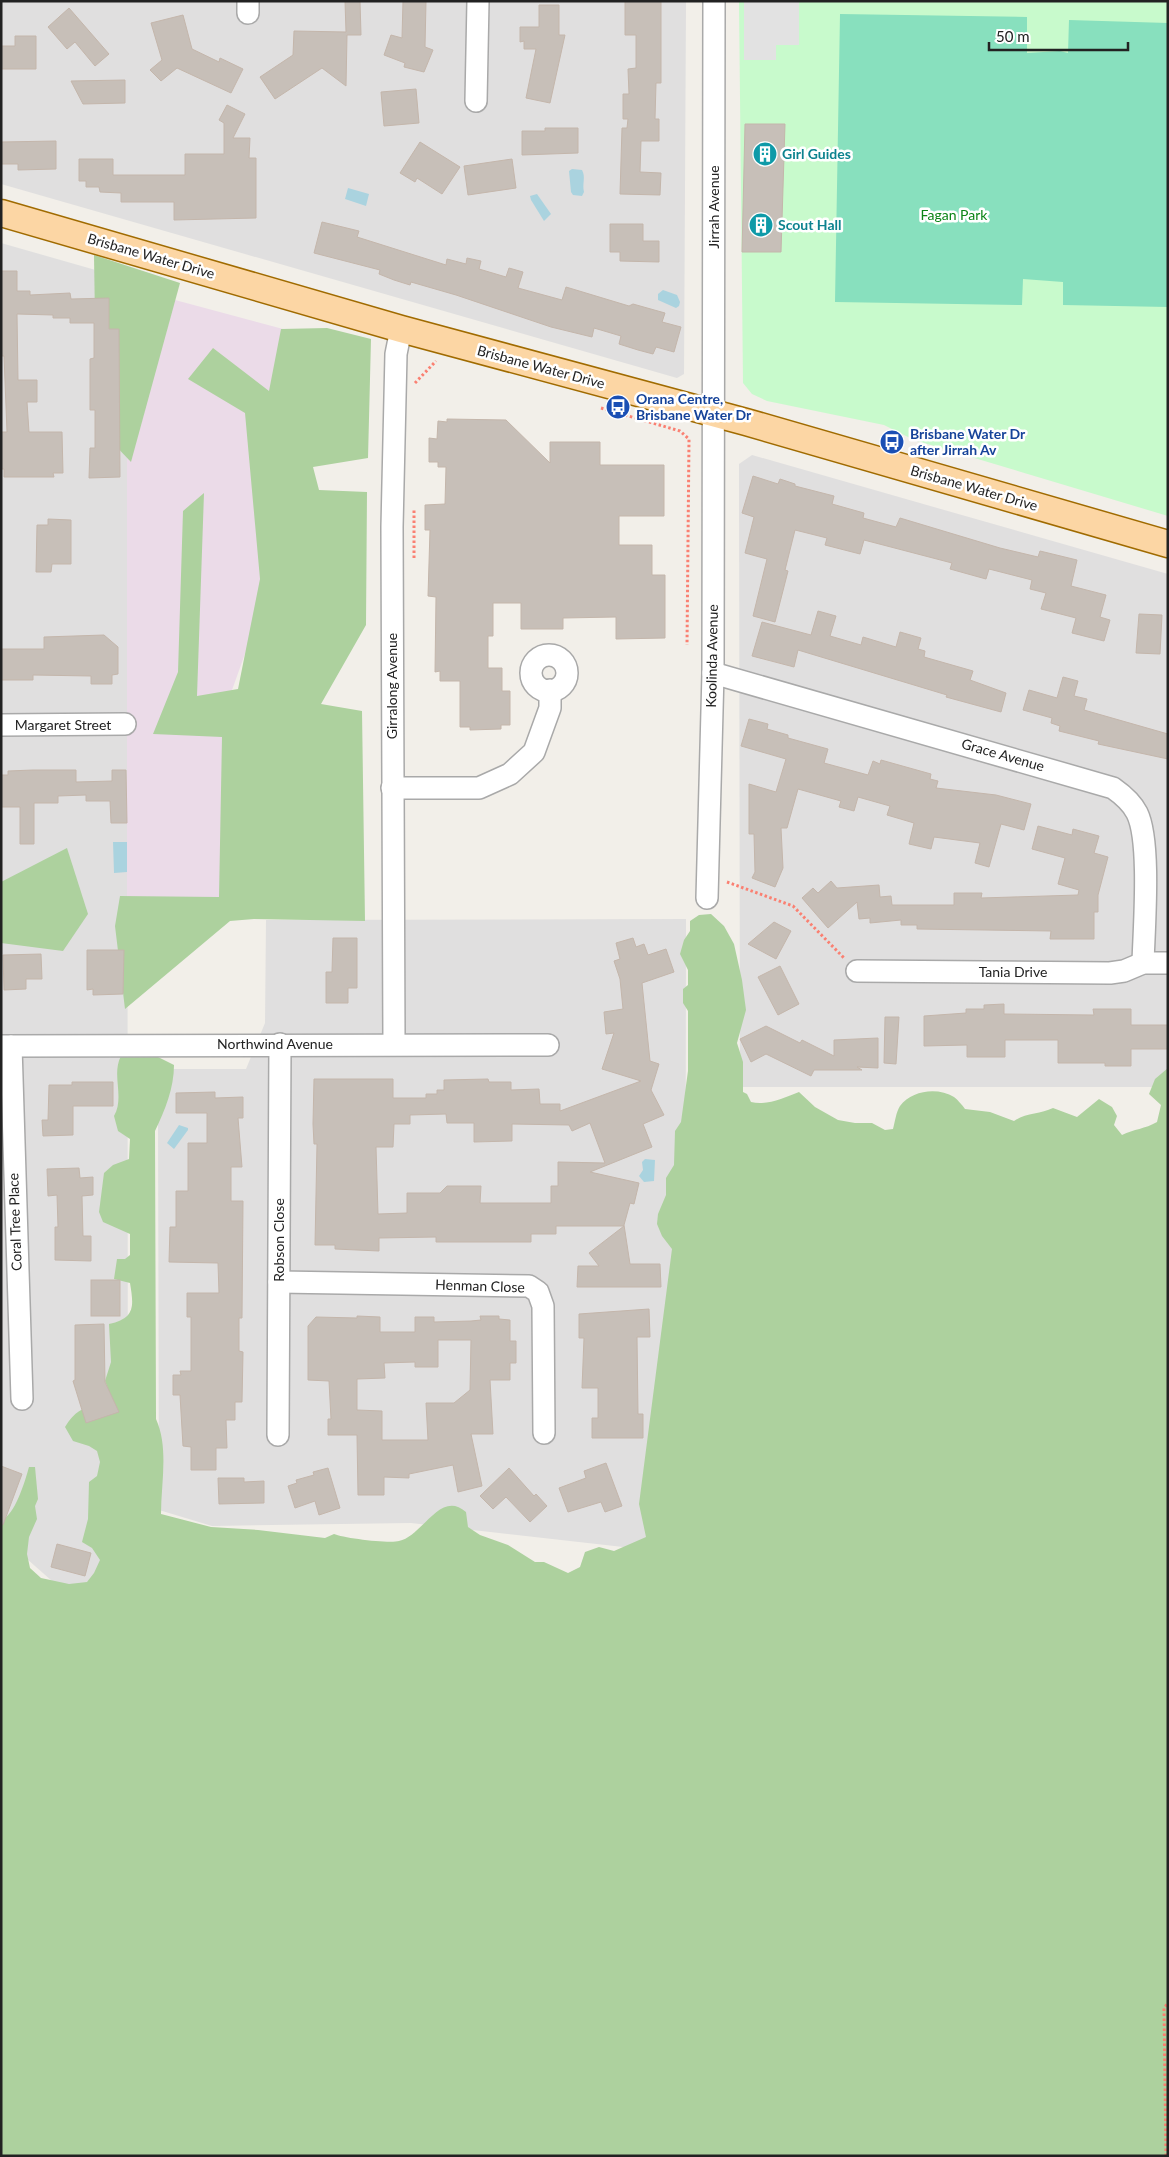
<svg xmlns="http://www.w3.org/2000/svg" width="1169" height="2157" viewBox="0 0 1169 2157" font-family="Lato,sans-serif">
	<rect width="100%" height="100%" fill="#f2efe9"/>
	<g fill="#e0dfdf">
		<polygon points="1,1 686,1 684,374 677,378 1,184"/>
		<polygon points="1,243 127,279 128,1648 1,1536"/>
		<polygon points="752,455 1168,574 1168,1087 740,1087 739,464"/>
		<polygon points="686,919 685,1554 411,1523 212,1526 159,1510 158,1122 172,1069 246,1069 265,1023 266,920"/>
	</g>
	<polygon fill="#ebdbe8" points="149,293 298,333 270,584 227,704 229,905 127,908 127,438"/>
	<g fill="#add19e">
		<polygon points="94,255 180,283 131,462 112,442 95,320"/>
		<polygon points="327,328 371,339 368,458 313,467 319,490 367,492 366,625 321,704 362,711 365,921 254,919 230,921 125,1009 115,926 120,896 219,897 222,737 153,734 178,672 183,511 204,493 197,696 238,689 260,579 245,413 188,379 213,348 269,391 281,329"/>
		<polygon points="67,848 88,914 63,951 1,943 1,882"/>
		<path d="M 711,914 L 724,926 L 734,944 L 742,980 L 746,1010 L 737,1043 L 743,1062 L 743,1092 L 747,1094 L 751,1102 C 766,1106 784,1098 799,1092 L 815,1107 L 838,1120 L 855,1123 L 872,1123 L 885,1130 L 893,1129 C 895,1122 896,1112 900,1106 C 912,1090 938,1087 954,1097 C 958,1100 962,1105 965,1109 L 990,1112 L 1014,1121 C 1025,1113 1041,1114 1053,1108 L 1077,1117 L 1099,1099 L 1112,1107 L 1117,1116 L 1114,1125 L 1122,1135 C 1134,1129 1145,1129 1157,1122 L 1161,1105 L 1149,1094 L 1155,1079 L 1168,1068 L 1168,2156 L 1,2156 L 1,1520 C 15,1516 25,1481 29,1467 L 35,1467 L 38,1499 L 35,1506 L 37,1519 L 29,1537 L 27,1554 L 30,1568 L 41,1578 L 69,1584 L 87,1582 L 94,1573 L 100,1560 L 92,1548 L 82,1542 L 88,1519 L 89,1482 L 97,1476 L 100,1462 L 97,1451 L 89,1446 L 73,1441 L 65,1427 C 80,1403 90,1407 116,1409 L 105,1381 L 111,1362 L 109,1324 C 135,1318 134,1307 130,1283 L 114,1279 L 117,1259 L 125,1259 L 130,1255 L 130,1234 L 103,1222 L 99,1212 L 104,1173 L 113,1165 L 129,1159 L 130,1139 L 118,1131 L 114,1116 C 125,1097 111,1075 121,1056 L 158,1057 L 174,1065 C 174,1088 165,1110 155,1131 L 156,1419 C 169,1448 161,1483 161,1514 L 211,1527 L 258,1530 L 325,1538 L 334,1534 C 343,1538 390,1544 399,1541 C 423,1536 440,1489 466,1512 L 468,1527 L 480,1535 L 508,1545 L 535,1562 L 544,1562 L 568,1573 L 580,1567 L 585,1552 L 599,1547 L 614,1551 L 646,1537 L 639,1504 L 672,1249 L 662,1236 L 657,1224 L 658,1214 L 666,1195 L 666,1178 L 674,1165 L 675,1131 L 681,1122 L 688,1071 L 688,1011 L 683,1003 L 683,989 L 688,985 L 688,970 L 680,954 L 684,940 L 690,931 L 690,921 L 699,915 Z"/>
	</g>
	<polygon fill="#c8facc" points="739,1 1168,1 1168,516 914,440 884,425 767,401 752,394 743,383"/>
	<polygon fill="#88e0be" points="840,14 1027,17 1027,53 1060,51 1068,53 1069,20 1168,23 1168,307 1063,305 1063,282 1023,279 1022,305 835,302"/>
	<polygon fill="#e2e2e2" points="744,1 799,1 799,45 776,45 776,60 744,60"/>
	<g fill="#aad3df">
		<path d="M 572,169 L 582,170 C 586,177 582,184 584,192 L 582,196 L 573,195 L 571,192 L 569,171 Z"/>
		<polygon points="348,188 369,194 366,206 345,199"/>
		<polygon points="537,194 551,214 544,221 531,200 530,196"/>
		<polygon points="663,290 677,295 680,302 679,306 676,308 658,300 658,294"/>
		<polygon points="113,842 127,842 127,872 114,873"/>
		<polygon points="179,1125 188,1128 188,1130 174,1149 167,1143"/>
		<polygon points="645,1159 655,1160 654,1181 644,1182 639,1176 643,1170 642,1162"/>
	</g>
	<g fill="#c7bfb8" stroke="#c4b6ab" fill-rule="evenodd">
		<polygon points="345,1 360,1 361,35 347,35 346,86 322,68 275,99 260,77 293,55 294,31 346,32"/>
		<polygon points="403,1 426,1 425,47 433,50 424,72 404,67 405,63 384,55 391,35 402,38"/>
		<polygon points="625,1 661,1 661,83 656,83 655,119 659,119 659,141 641,141 640,172 661,173 660,195 620,194 622,128 627,128 628,119 623,119 623,94 629,94 628,69 636,68 636,35 625,35"/>
		<polygon points="539,5 559,5 559,35 565,35 550,103 526,98 536,49 524,49 524,41 520,42 520,27 539,27"/>
		<polygon points="69,8 109,54 95,66 75,42 67,49 48,27"/>
		<polygon points="183,15 192,49 219,62 220,58 243,69 231,93 177,68 161,81 150,70 162,60 151,23"/>
		<polygon points="15,36 36,36 36,69 1,69 1,46 15,46"/>
		<polygon points="125,80 125,103 83,104 71,81"/>
		<polygon points="416,89 419,123 384,126 381,92"/>
		<polygon points="227,105 245,114 233,138 250,138 249,158 256,158 256,218 174,220 174,202 121,202 121,193 100,192 99,187 86,187 86,181 79,181 79,159 113,159 113,175 185,175 185,154 224,154 224,123 219,120"/>
		<polygon points="745,124 785,124 781,252 742,252"/>
		<polygon points="545,128 578,128 578,153 522,155 522,131 545,131"/>
		<polygon points="56,141 56,169 18,170 18,164 1,164 1,142"/>
		<polygon points="420,142 460,167 442,194 417,178 415,182 400,173"/>
		<polygon points="512,159 516,188 468,195 464,166"/>
		<polygon points="322,222 359,231 357,237 446,265 447,259 466,264 467,258 481,261 479,269 506,277 509,268 523,272 518,288 562,300 566,287 629,306 633,304 665,313 662,322 681,327 674,352 656,347 653,354 638,350 619,344 621,336 594,328 592,337 551,327 456,295 411,282 410,285 394,280 379,274 380,270 314,253"/>
		<polygon points="610,224 643,224 643,241 659,241 659,262 620,261 620,252 610,252"/>
		<polygon points="1,271 17,271 17,291 30,291 30,295 70,293 71,299 109,298 109,329 119,329 120,477 89,478 90,448 95,448 95,410 90,410 90,359 94,358 94,323 70,323 70,318 53,318 53,315 17,314 18,380 37,380 37,402 27,402 29,432 62,432 63,473 53,473 54,477 4,477 4,469 1,469 1,432 7,432 4,356 1,356"/>
		<polygon points="447,419 506,420 550,463 550,442 600,442 600,465 664,465 664,516 619,516 619,545 652,545 652,575 665,575 665,638 616,639 616,617 563,618 563,629 521,629 521,603 493,603 493,636 488,636 488,668 502,668 502,691 510,691 510,725 501,725 501,729 470,730 470,727 460,727 460,681 440,681 440,671 435,672 436,597 428,596 430,530 425,530 425,505 445,504 446,467 438,467 438,462 429,462 429,438 437,439 438,421 447,422"/>
		<polygon points="753,476 778,484 780,479 795,484 795,486 834,496 832,504 864,513 863,518 896,527 900,518 1000,548 1038,557 1040,551 1077,560 1071,586 1106,595 1100,617 1110,620 1104,641 1072,633 1076,618 1041,609 1046,593 1030,589 1032,580 989,569 986,579 950,569 952,563 864,540 860,554 825,545 827,538 795,530 785,570 788,571 775,622 753,616 767,559 745,553 754,517 742,513"/>
		<polygon points="48,519 71,520 71,564 52,564 51,572 36,572 37,525 48,525"/>
		<polygon points="818,611 836,616 830,636 861,645 863,637 896,647 900,632 921,638 918,649 925,651 924,657 973,671 970,680 1006,693 1001,712 946,697 947,695 798,650 794,667 752,656 762,622 811,635"/>
		<polygon points="1139,614 1162,615 1160,654 1136,653"/>
		<polygon points="104,635 118,647 118,674 112,675 112,684 91,684 91,676 33,675 33,680 1,680 1,649 44,649 44,637"/>
		<polygon points="1063,677 1078,681 1074,696 1087,699 1084,710 1168,734 1168,759 1098,744 1099,741 1059,731 1060,726 1051,723 1052,718 1023,710 1029,690 1057,698"/>
		<polygon points="749,719 768,724 767,729 788,735 788,738 828,749 824,763 868,775 873,761 880,764 881,760 931,774 930,779 938,781 936,788 996,795 1031,804 1024,830 1001,824 989,867 975,863 980,843 934,837 931,849 909,844 914,823 887,815 890,806 858,797 854,811 839,807 841,801 798,789 787,828 781,828 783,868 775,887 752,878 755,872 754,834 749,834 749,784 776,792 786,759 741,746"/>
		<polygon points="33,770 76,770 76,782 112,781 112,770 126,770 127,823 111,823 110,801 86,801 86,795 58,796 58,803 34,803 34,844 20,844 20,807 1,807 1,775 8,775 8,771"/>
		<polygon points="1038,826 1072,835 1073,829 1099,836 1094,853 1108,857 1098,895 1098,912 1094,912 1094,939 1050,939 1051,931 917,929 917,925 901,925 901,920 870,923 870,918 859,919 857,902 828,928 802,898 813,888 818,893 831,881 837,888 879,885 880,897 891,896 892,905 954,905 954,893 982,893 981,898 1078,895 1079,890 1058,884 1065,858 1032,849"/>
		<polygon points="774,922 791,931 776,959 748,944"/>
		<polygon points="333,938 357,938 357,988 348,988 348,1003 326,1003 326,972 332,972"/>
		<path d="M 633,938 L 636,947 L 644,944 L 648,955 L 666,949 L 674,972 L 642,983 L 650,1061 L 659,1064 L 651,1090 L 664,1115 L 643,1124 L 652,1147 L 590,1172 L 639,1183 L 634,1204 L 630,1203 L 624,1225 L 630,1264 L 660,1264 L 661,1287 L 577,1287 L 578,1266 L 599,1266 L 589,1253 L 624,1226 L 556,1226 L 556,1234 L 531,1234 L 531,1242 L 436,1242 L 436,1237 L 379,1238 L 379,1251 L 335,1249 L 335,1245 L 315,1245 L 317,1144 L 314,1144 L 313,1124 L 314,1079 L 393,1079 L 393,1098 L 426,1098 L 426,1094 L 437,1094 L 437,1090 L 444,1090 L 444,1080 L 488,1079 L 489,1082 L 511,1082 L 511,1090 L 539,1089 L 540,1104 L 560,1104 L 560,1111 L 641,1081 L 602,1069 L 614,1033 L 606,1034 L 604,1012 L 623,1009 L 620,979 L 614,961 L 620,959 L 616,943 ZM 446,1114 L 447,1123 L 474,1123 L 474,1142 L 512,1141 L 512,1124 L 569,1125 L 572,1131 L 590,1123 L 605,1163 L 558,1162 L 558,1186 L 551,1186 L 551,1203 L 480,1203 L 481,1186 L 447,1186 L 440,1193 L 407,1193 L 407,1213 L 378,1214 L 376,1147 L 393,1147 L 394,1124 L 410,1124 L 410,1115 Z"/>
		<polygon points="87,950 124,950 123,994 93,995 93,989 87,990"/>
		<polygon points="41,954 42,979 26,979 26,989 4,990 3,955"/>
		<polygon points="780,966 799,1004 778,1015 758,977"/>
		<polygon points="1004,1004 1004,1014 1094,1015 1093,1009 1131,1009 1131,1025 1168,1025 1168,1049 1131,1049 1131,1066 1105,1066 1105,1063 1058,1063 1058,1040 1005,1040 1005,1057 967,1057 967,1045 924,1046 924,1016 966,1013 966,1009 984,1009 984,1005"/>
		<polygon points="885,1017 899,1017 896,1064 884,1063"/>
		<polygon points="766,1026 800,1043 802,1040 834,1056 834,1040 878,1038 878,1068 857,1067 862,1070 814,1070 811,1076 766,1054 751,1062 740,1039"/>
		<polygon points="72,1082 113,1082 113,1106 73,1106 73,1135 43,1136 42,1120 48,1120 49,1085 72,1085"/>
		<polygon points="215,1092 215,1098 243,1097 243,1118 238,1118 242,1167 231,1167 231,1201 243,1201 242,1318 239,1318 239,1351 243,1352 242,1402 235,1402 235,1420 226,1420 227,1448 216,1448 216,1470 191,1470 191,1447 183,1446 180,1395 173,1395 173,1375 181,1375 180,1371 191,1371 191,1317 187,1317 187,1293 219,1293 218,1263 169,1262 170,1227 176,1227 176,1191 188,1191 188,1143 207,1143 207,1113 176,1113 176,1093"/>
		<polygon points="79,1168 80,1178 93,1177 93,1195 82,1196 83,1236 91,1236 91,1261 55,1260 55,1227 58,1227 57,1195 48,1196 47,1169"/>
		<rect x="91" y="1280" width="29" height="36"/>
		<polygon points="649,1309 650,1337 637,1337 638,1414 643,1414 643,1438 592,1438 592,1418 598,1418 598,1388 582,1388 584,1338 579,1338 579,1314"/>
		<path d="M 357,1316 L 380,1317 L 380,1332 L 415,1332 L 415,1317 L 434,1317 L 434,1322 L 471,1321 L 481,1320 L 480,1316 L 499,1316 L 499,1319 L 510,1320 L 510,1341 L 516,1341 L 516,1363 L 510,1363 L 510,1380 L 490,1380 L 493,1434 L 471,1434 L 482,1486 L 458,1492 L 453,1465 L 409,1474 L 409,1478 L 384,1477 L 384,1495 L 358,1495 L 357,1435 L 328,1435 L 328,1419 L 331,1419 L 329,1381 L 308,1380 L 308,1326 L 316,1317 L 357,1318 ZM 438,1340 L 471,1340 L 470,1390 L 454,1403 L 426,1403 L 428,1440 L 382,1440 L 382,1411 L 357,1410 L 357,1379 L 385,1378 L 384,1363 L 415,1362 L 415,1367 L 438,1367 Z"/>
		<polygon points="104,1324 105,1382 119,1412 86,1423 73,1381 75,1380 75,1325"/>
		<polygon points="606,1463 622,1506 605,1512 601,1502 568,1512 559,1488 586,1478 584,1471"/>
		<polygon points="1,1466 22,1474 3,1525 1,1524"/>
		<polygon points="328,1468 340,1508 319,1515 315,1501 295,1508 288,1486 297,1483 296,1480 314,1475 313,1472"/>
		<polygon points="509,1468 534,1496 536,1494 547,1506 530,1522 506,1497 493,1509 480,1496"/>
		<polygon points="218,1478 244,1478 244,1482 264,1481 264,1503 219,1504"/>
		<polygon points="57,1544 91,1553 85,1576 51,1567"/>
	</g>
	<g fill="none" stroke-linecap="round" stroke-linejoin="round">
		<defs>
			<g id="minor">
				<polyline points="248,13 248,1"/>
				<polyline points="476,101 478,1"/>
				<circle cx="549" cy="673" r="18"/>
				<path d="M 713,673 L 1113,788 C 1123,795 1132,803 1137,813 C 1151,841 1144,928 1143,963"/>
				<polyline points="1,725 125,724"/>
				<polyline points="392,788 479,788 510,774 534,752 550,708 550,690"/>
				<polyline points="707,898 713,673 714,1"/>
				<polyline points="857,971 1110,973 1124,971 1143,963 1168,963"/>
				<polyline points="394,1044 392,527 396,354 401,329"/>
				<polyline points="1,1046 548,1045"/>
				<polyline points="11,1046 22,1399"/>
				<polyline points="279,1282 529,1286 538,1292 543,1306 544,1433"/>
				<polyline points="278,1435 280,1044"/>
			</g>
			<polyline id="major" points="1,213 401,329 746,422 1168,544"/>
		</defs>
		<use href="#minor" stroke="#a9a9a9" stroke-width="24"/>
		<use href="#major" stroke="#a06b00" stroke-width="29"/>
		<g stroke="#fa8072" stroke-width="3" stroke-dasharray="2.5 2.5" stroke-linecap="butt">
			<polyline points="415,383 436,361"/>
			<polyline points="601,408 680,431 689,439 687,645"/>
			<polyline points="414,558 414,509"/>
			<polyline points="727,882 793,906 844,958"/>
			<polyline points="1166,2156 1164,2008 1168,2003"/>
		</g>
		<use href="#minor" stroke="#fff" stroke-width="21"/>
		<use href="#major" stroke="#fcd6a4" stroke-width="26"/>
	</g>
	<defs>
		<symbol id="building-disc" viewBox="-11 -11 22 22"><circle r="9.5" fill="#0f9aa8" stroke="#fff"/><path d="M-4-6H4V6H1V3H-1V6H-4ZM-2.5-4.3h1.7v1.8h-1.7ZM.8-4.3h1.7v1.8H.8ZM-2.5-1h1.7V.8h-1.7ZM.8-1h1.7V.8H.8Z" fill="#fff"/></symbol>
		<symbol id="bus-disc" viewBox="-11 -11 22 22"><circle r="9.5" fill="#1a4fb4" stroke="#fff"/><path d="M-5-6H5V4H4V6H2V4H-2V6H-4V4H-5ZM-3.5-4V0h7V-4ZM-3.5 1.2v1.5H-2V1.2ZM2 1.2v1.5H3.5V1.2Z" fill="#fff"/></symbol>
	</defs>
	<g fill-rule="evenodd">
		<use href="#building-disc" x="751" y="140" width="28" height="28"/>
		<use href="#building-disc" x="747" y="211" width="28" height="28"/>
		<use href="#bus-disc" x="604" y="393" width="28" height="28"/>
		<use href="#bus-disc" x="878" y="428" width="28" height="28"/>
	</g>
	<g text-anchor="middle" stroke-width="5" stroke-linejoin="round" paint-order="stroke">
		<g font-size="14" font-weight="bold" fill="#0d838f" stroke="#fff" text-anchor="start">
			<text x="782" y="159">Girl Guides</text>
			<text x="778" y="230">Scout Hall</text>
		</g>
		<g font-size="14" fill="#222" stroke="#fff">
			<text transform="translate(714 207) rotate(-90)" y="5">Jirrah Avenue</text>
			<text transform="translate(151 256) rotate(16)" y="5">Brisbane Water Drive</text>
			<text transform="translate(541 367) rotate(15)" y="5">Brisbane Water Drive</text>
			<text transform="translate(974 488) rotate(16)" y="5">Brisbane Water Drive</text>
			<text transform="translate(712 656) rotate(-89)" y="5">Koolinda Avenue</text>
			<text transform="translate(392 686) rotate(-90)" y="5">Girralong Avenue</text>
			<text x="63" y="730">Margaret Street</text>
			<text transform="translate(1003 755) rotate(16)" y="5">Grace Avenue</text>
			<text x="1013" y="977">Tania Drive</text>
			<text x="275" y="1049">Northwind Avenue</text>
			<text transform="translate(15 1222) rotate(-92)" y="5">Coral Tree Place</text>
			<text transform="translate(279 1240) rotate(-90)" y="5">Robson Close</text>
			<text transform="translate(480 1286) rotate(2)" y="5">Henman Close</text>
		</g>
		<g font-size="14" fill="#0c8416" stroke="#fff">
			<text x="954" y="220">Fagan Park</text>
		</g>
		<g font-size="14" font-weight="bold" fill="#164399" stroke="#fff" text-anchor="start">
			<text x="636" y="404">Orana Centre,<tspan x="636" dy="16">Brisbane Water Dr</tspan></text>
			<text x="910" y="439">Brisbane Water Dr<tspan x="910" dy="16">after Jirrah Av</tspan></text>
		</g>
	</g>
	<rect width="1169" height="2157" fill="none" stroke="#222222" stroke-width="5"/>
	<path d="M989 42v8h139v-8" fill="none" stroke="#222222" stroke-width="2.5"/>
	<text x="996" y="42" font-size="15" fill="#222222" stroke="#ffffff" stroke-width="4" paint-order="stroke">50 m</text>
</svg>
